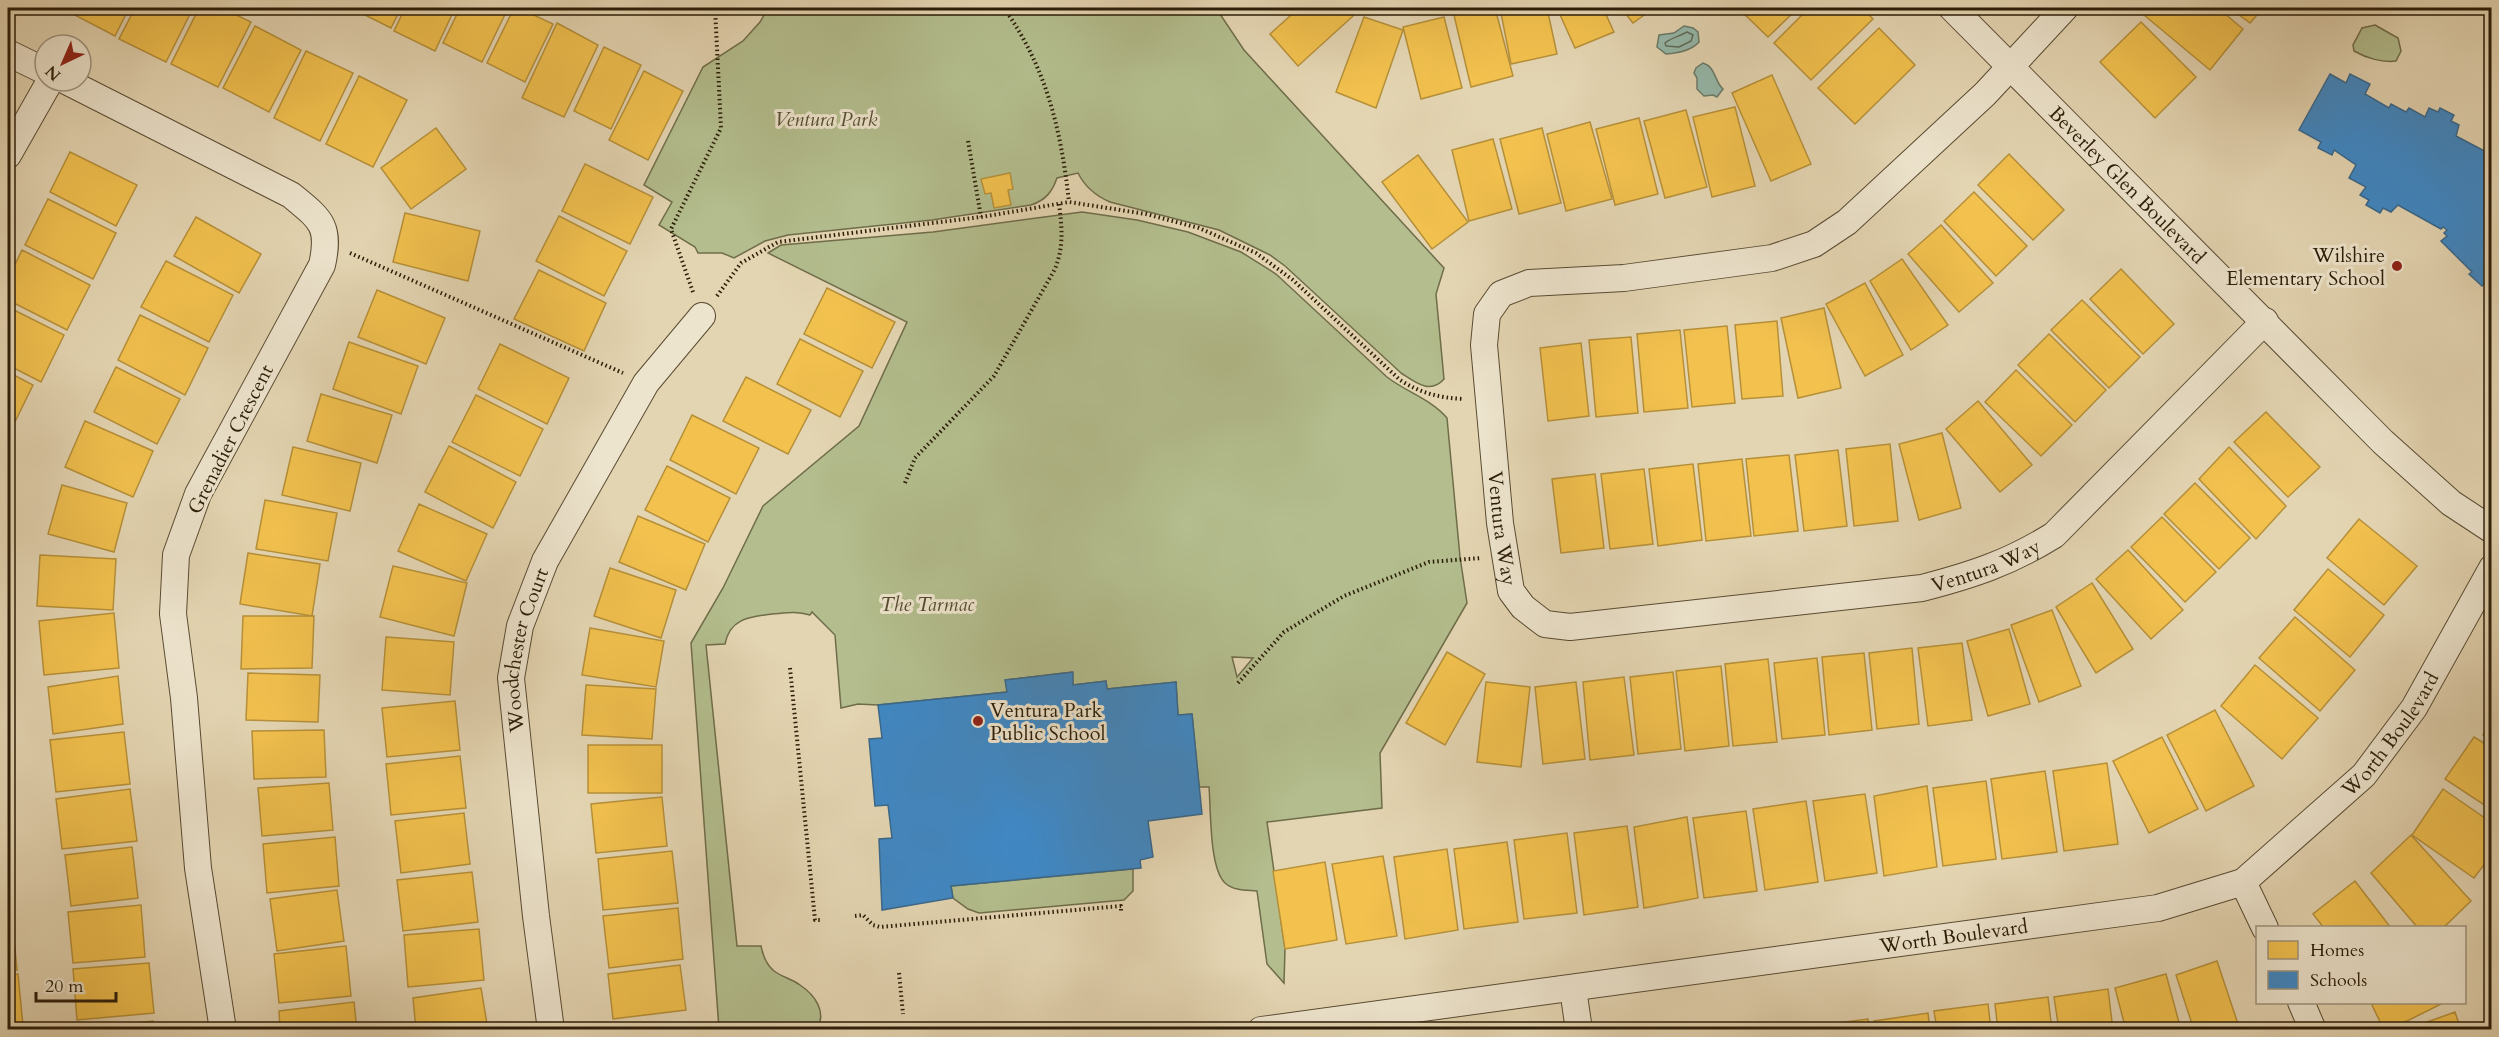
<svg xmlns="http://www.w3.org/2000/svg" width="2499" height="1037" viewBox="0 0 2499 1037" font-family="Cardo,serif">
	<rect width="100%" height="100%" fill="#e4d5b2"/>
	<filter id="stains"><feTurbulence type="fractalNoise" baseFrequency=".00333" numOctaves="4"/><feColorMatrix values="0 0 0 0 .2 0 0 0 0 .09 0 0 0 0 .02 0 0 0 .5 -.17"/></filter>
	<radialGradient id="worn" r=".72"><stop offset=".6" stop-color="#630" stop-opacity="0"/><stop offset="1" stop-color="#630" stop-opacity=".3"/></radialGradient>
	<g fill="#b3bd8d" stroke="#6f6d4a" stroke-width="1.5" fill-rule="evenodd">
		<path d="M 768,8 L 1216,8 L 1244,50 L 1444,268 L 1436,294 L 1444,379 C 1430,395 1415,382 1401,373 L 1285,266 L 1270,255 L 1219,230 L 1110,202 C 1096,196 1085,187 1078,173 L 1057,178 C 1052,192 1046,200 1031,205 L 932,220 L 788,235 L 765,241 L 734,258 L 722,253 L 698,253 L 695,247 L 659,225 L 672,202 L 644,185 L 703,67 L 743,41 L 760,22 Z"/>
		<path d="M 2375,25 L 2398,38 L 2401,51 L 2396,61 C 2383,63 2366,58 2354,51 L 2353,45 L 2362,28 Z"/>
		<path d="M 1082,212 L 1137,220 L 1188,232 L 1241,252 L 1276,274 L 1387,377 C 1406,392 1431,399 1447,418 L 1460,557 L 1467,603 L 1380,753 L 1382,808 L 1267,822 L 1285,949 L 1284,983 L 1267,964 L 1257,891 C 1246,890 1234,891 1225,883 C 1209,868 1211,809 1209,787 L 1199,787 L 1192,714 L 1178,715 L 1176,682 L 1107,689 L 1106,681 L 1073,685 L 1072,672 L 1006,680 L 1007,692 L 878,705 L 858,704 L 841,708 L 835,635 L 812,612 L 810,615 C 796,611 786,613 772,614 C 750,617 730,618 725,644 L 706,645 L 737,946 L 761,946 C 763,956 766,965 774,971 C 782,977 792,979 800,985 C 815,995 827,1012 817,1029 L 719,1029 L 691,643 L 723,588 L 763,506 L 859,426 L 907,322 L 768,253 L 781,245 L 933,232 ZM 1232,657 L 1233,657 L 1253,658 L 1237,677 Z"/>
		<polygon points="1133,869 1133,891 1124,900 979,913 968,909 953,898 951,886"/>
	</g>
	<g fill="#95b9ab" stroke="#6b7b6a" stroke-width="1.5">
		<path d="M 1684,26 L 1693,28 L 1698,32 L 1699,42 C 1691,51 1678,53 1666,54 L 1657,47 L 1659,35 L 1674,33 Z"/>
		<path d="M 1703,63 C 1716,67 1714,81 1723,89 L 1717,97 L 1713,95 L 1704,96 L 1697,89 L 1697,78 L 1694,73 L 1696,68 Z"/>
	</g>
	<g fill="#f2c14e" stroke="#b69039" stroke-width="1.5">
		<polygon points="71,8 129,8 115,36 69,12"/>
		<polygon points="135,8 193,8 166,62 119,39"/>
		<polygon points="199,8 222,8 251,22 218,87 171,64"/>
		<polygon points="351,8 401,8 391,28"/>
		<polygon points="405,8 455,8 435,51 394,31"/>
		<polygon points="460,8 508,8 482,62 443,43"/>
		<polygon points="514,8 519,8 553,24 525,82 487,63"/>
		<polygon points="1299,8 1345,8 1353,16 1298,66 1270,34"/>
		<polygon points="1465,8 1495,8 1513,76 1471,87 1453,11"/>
		<polygon points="1500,8 1547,8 1557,54 1511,64"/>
		<polygon points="1557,8 1603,8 1614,32 1575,48"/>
		<polygon points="1621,8 1654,8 1633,23"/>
		<polygon points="1738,8 1798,8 1768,37"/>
		<polygon points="1809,8 1862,8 1873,19 1811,80 1774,43"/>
		<polygon points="2150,8 2218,8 2243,29 2210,70 2144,15"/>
		<polygon points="2230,8 2263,8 2250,23"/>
		<polygon points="1364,17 1403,30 1376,108 1336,92"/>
		<polygon points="1444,17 1462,88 1421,99 1403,27"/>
		<polygon points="2141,22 2196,77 2155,118 2100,62"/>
		<polygon points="557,23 598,45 564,117 522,98"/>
		<polygon points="255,26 301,50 269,112 223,88"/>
		<polygon points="1879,28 1915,65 1855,124 1818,88"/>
		<polygon points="604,47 641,65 611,129 574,111"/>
		<polygon points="306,51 353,73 320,141 274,118"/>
		<polygon points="644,71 683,91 648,160 609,140"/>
		<polygon points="1772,75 1811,164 1771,181 1732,93"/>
		<polygon points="359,76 407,100 373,167 326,144"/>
		<polygon points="1735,107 1755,186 1712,197 1693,117"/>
		<polygon points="1686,110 1707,187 1665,198 1644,121"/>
		<polygon points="1639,118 1658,194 1615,205 1596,129"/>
		<polygon points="1590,122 1612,199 1566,211 1547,134"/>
		<polygon points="436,128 466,169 411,209 381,168"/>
		<polygon points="1542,128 1561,203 1519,214 1500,139"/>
		<polygon points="1493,139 1512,209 1469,221 1452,150"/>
		<polygon points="70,152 137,185 116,226 50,192"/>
		<polygon points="2009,154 2064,210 2033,240 1978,185"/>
		<polygon points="1418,155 1468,222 1432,249 1382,182"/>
		<polygon points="585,164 653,197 630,244 562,211"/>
		<polygon points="1010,173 1013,189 1008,190 1011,205 994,208 991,193 985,194 981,179"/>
		<polygon points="1974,192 2027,246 1996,276 1944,221"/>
		<polygon points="48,199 116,233 93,279 25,245"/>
		<polygon points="405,213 480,231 468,281 393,262"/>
		<polygon points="559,216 627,251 604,296 536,261"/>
		<polygon points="196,217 261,254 239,293 174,256"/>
		<polygon points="1941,225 1993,283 1959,312 1908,254"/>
		<polygon points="22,250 90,285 67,330 8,300 8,279"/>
		<polygon points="1902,259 1948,325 1911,350 1870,281"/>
		<polygon points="166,261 233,295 209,342 141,307"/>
		<polygon points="2121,269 2174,324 2143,354 2090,299"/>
		<polygon points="539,270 606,303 584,351 514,319"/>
		<polygon points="1865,283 1903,355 1865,376 1826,304"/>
		<polygon points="827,288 895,322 872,368 804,334"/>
		<polygon points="377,290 445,318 426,364 358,337"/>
		<polygon points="2082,300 2140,357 2109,388 2051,330"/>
		<polygon points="8,307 64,335 41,382 8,365"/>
		<polygon points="1824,308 1841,388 1798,398 1781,318"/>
		<polygon points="140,315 208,348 185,395 118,360"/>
		<polygon points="1777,321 1783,396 1742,399 1735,325"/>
		<polygon points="1727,326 1735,403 1692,407 1684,330"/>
		<polygon points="1680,330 1688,408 1644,412 1637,334"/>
		<polygon points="2049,334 2106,390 2075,422 2018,365"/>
		<polygon points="1631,337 1638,413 1596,417 1589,340"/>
		<polygon points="800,339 863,371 840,417 777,384"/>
		<polygon points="349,342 418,366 401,414 333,389"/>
		<polygon points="1581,343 1589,416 1548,421 1540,348"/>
		<polygon points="500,344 569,378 547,424 478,389"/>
		<polygon points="116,367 180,399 157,444 94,412"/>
		<polygon points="2016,370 2072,425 2041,456 1985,402"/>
		<polygon points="8,372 33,385 11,430 8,428"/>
		<polygon points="746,377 811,410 788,454 723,421"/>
		<polygon points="321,394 392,415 377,463 307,441"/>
		<polygon points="476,395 543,429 520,476 452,442"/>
		<polygon points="1978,401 2032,465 2000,492 1946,429"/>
		<polygon points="2266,412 2320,467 2288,497 2234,442"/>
		<polygon points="692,415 759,448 736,494 670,460"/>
		<polygon points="85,421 153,451 133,497 65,467"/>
		<polygon points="1942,433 1961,508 1919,520 1899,444"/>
		<polygon points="1890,444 1898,521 1854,526 1846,449"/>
		<polygon points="449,446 516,482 493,528 425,492"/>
		<polygon points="293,447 361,463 350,511 282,495"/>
		<polygon points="2229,447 2286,506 2256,539 2199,479"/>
		<polygon points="1838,450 1847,526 1804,531 1795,455"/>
		<polygon points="1789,455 1798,531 1754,536 1746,459"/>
		<polygon points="1742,459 1751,536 1706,541 1698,464"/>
		<polygon points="1693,464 1702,540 1658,546 1649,469"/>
		<polygon points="667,466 730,498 708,542 645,510"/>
		<polygon points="1644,469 1653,544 1610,549 1601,474"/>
		<polygon points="1595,474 1604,548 1561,553 1552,479"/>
		<polygon points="2195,483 2250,538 2219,569 2164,514"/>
		<polygon points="62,485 127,503 114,552 48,534"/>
		<polygon points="265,500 337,513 328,561 256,549"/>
		<polygon points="419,504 487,534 466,581 398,551"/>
		<polygon points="638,516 705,544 686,590 619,562"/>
		<polygon points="2162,517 2216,572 2185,602 2131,547"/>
		<polygon points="2359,519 2417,566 2384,605 2327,558"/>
		<polygon points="2128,550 2183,610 2151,639 2096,579"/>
		<polygon points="248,553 320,564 312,616 240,604"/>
		<polygon points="40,555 116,559 113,610 37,606"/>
		<polygon points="393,566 467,583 454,636 380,617"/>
		<polygon points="610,568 676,590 661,638 594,616"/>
		<polygon points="2328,569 2384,615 2350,657 2294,610"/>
		<polygon points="2092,583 2133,649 2096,673 2056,607"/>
		<polygon points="2052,610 2081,686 2039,702 2011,625"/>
		<polygon points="114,613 119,668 44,675 39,621"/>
		<polygon points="243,616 314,616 312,668 241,669"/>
		<polygon points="2295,617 2355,670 2320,711 2259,658"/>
		<polygon points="590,628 664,641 656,687 582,675"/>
		<polygon points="2009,629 2030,704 1988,716 1967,641"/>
		<polygon points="386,637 454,642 450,695 382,690"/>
		<polygon points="1962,643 1972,720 1928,726 1918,648"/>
		<polygon points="1912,648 1919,724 1877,729 1869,653"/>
		<polygon points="1447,652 1485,674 1445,745 1406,723"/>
		<polygon points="1864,653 1872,730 1829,735 1822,657"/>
		<polygon points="1817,658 1825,735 1782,739 1774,663"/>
		<polygon points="1768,659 1777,742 1733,746 1725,664"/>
		<polygon points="2255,665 2318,718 2282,759 2221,706"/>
		<polygon points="1721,666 1729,746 1685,751 1676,671"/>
		<polygon points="1673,672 1681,749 1638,754 1630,677"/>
		<polygon points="248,673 320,675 318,722 246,720"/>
		<polygon points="118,676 123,724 53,734 48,687"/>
		<polygon points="1624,677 1634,755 1590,760 1583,682"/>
		<polygon points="1486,682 1530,687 1521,767 1477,762"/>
		<polygon points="1576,682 1585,759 1543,764 1535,687"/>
		<polygon points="586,685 656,689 652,739 582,735"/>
		<polygon points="455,701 460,750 387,757 382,708"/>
		<polygon points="2215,710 2254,786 2206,811 2167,735"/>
		<polygon points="2492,718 2492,739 2483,735"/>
		<polygon points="324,730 326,777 254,779 252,731"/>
		<polygon points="124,732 130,784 56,792 50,740"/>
		<polygon points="2162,737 2198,809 2149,833 2113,761"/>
		<polygon points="2474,737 2492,748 2492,810 2445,779"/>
		<rect x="588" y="745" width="74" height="48"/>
		<polygon points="460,756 466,808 391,815 386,764"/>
		<polygon points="2107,763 2118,844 2064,851 2053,771"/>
		<polygon points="2045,771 2057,852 2002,859 1991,779"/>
		<polygon points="1986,781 1996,859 1943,866 1933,788"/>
		<polygon points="329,783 333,830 262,836 258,788"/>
		<polygon points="1927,786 1937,867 1884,876 1874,796"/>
		<polygon points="130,789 137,841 62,849 56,799"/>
		<polygon points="2443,789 2492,823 2492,854 2474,878 2412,835"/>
		<polygon points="1865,794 1877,873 1825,881 1813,801"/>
		<polygon points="662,797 667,846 596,853 591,804"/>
		<polygon points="1806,801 1818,882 1765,890 1753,809"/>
		<polygon points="1746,811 1757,891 1704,898 1693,818"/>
		<polygon points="464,813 470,864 401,873 395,821"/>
		<polygon points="1687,817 1698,898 1644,908 1634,827"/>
		<polygon points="1627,826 1638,907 1584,915 1574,833"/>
		<polygon points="1567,833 1577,913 1524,919 1514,840"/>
		<polygon points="2411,835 2471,901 2443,928 2418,928 2371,873"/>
		<polygon points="335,837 339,886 267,893 263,844"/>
		<polygon points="1507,842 1518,922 1464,929 1454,849"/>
		<polygon points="132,847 138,898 71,906 65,855"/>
		<polygon points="1447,849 1458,930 1405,939 1394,857"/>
		<polygon points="672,851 678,903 603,910 598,859"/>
		<polygon points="1383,856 1397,936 1346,944 1332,864"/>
		<polygon points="1325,862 1337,940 1285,949 1273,871"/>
		<polygon points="8,867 12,911 8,912"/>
		<polygon points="472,872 478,922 403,931 397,880"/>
		<polygon points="2355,881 2391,928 2324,928 2313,914"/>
		<polygon points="337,890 344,941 277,951 270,899"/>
		<polygon points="141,905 145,957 73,963 68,912"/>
		<polygon points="678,908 683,959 609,968 603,916"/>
		<polygon points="8,918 12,918 17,970 8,970"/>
		<polygon points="479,929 484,980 408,987 404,935"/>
		<polygon points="346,946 351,996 279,1003 274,954"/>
		<polygon points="2217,961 2240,1030 2194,1030 2176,975"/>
		<polygon points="149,963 154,1013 77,1020 73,969"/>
		<polygon points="680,965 686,1010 613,1019 608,974"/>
		<polygon points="18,974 23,1026 8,1028 8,975"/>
		<polygon points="2166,974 2181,1030 2126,1030 2115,988"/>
		<polygon points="481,988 488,1030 416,1030 413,998"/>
		<polygon points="2108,989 2113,1030 2059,1030 2054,997"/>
		<polygon points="2048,997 2052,1030 1998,1030 1995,1004"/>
		<polygon points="354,1002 357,1030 280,1030 279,1011"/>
		<polygon points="2445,1002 2389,1030 2384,1030 2371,1003"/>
		<polygon points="1988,1004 1991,1030 1937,1030 1934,1011"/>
		<polygon points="2455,1012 2461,1030 2405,1030"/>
		<polygon points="1928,1013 1930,1030 1875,1030 1874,1021"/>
		<polygon points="1868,1019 1869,1030 1814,1030 1814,1026"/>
		<polygon points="153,1021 153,1030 82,1030 82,1028"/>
	</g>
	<g fill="#3f88c5" stroke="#39688c" stroke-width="1.5">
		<polygon points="2330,74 2346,83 2350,74 2370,84 2365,94 2389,108 2391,104 2406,112 2409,108 2425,117 2429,108 2438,112 2440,108 2454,115 2451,121 2459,125 2456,136 2492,155 2492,292 2484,284 2482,286 2469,274 2472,272 2441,241 2447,236 2444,233 2447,230 2443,227 2441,229 2398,205 2391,212 2383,208 2380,213 2366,205 2369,200 2360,195 2366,187 2349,178 2356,165 2334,150 2332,155 2318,148 2321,142 2299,130"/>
		<polygon points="1073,672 1073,685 1106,681 1107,689 1176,682 1178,715 1192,714 1202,814 1148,821 1153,857 1140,860 1141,868 951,886 953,898 882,910 879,839 892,838 888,805 875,806 869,739 882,738 878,705 1007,692 1005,680"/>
	</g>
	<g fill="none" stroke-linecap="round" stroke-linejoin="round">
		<path stroke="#606b5a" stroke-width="1.5" d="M 1687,32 L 1693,35 L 1691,41 L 1679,47 L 1666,46 L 1665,43 C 1671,38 1680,36 1687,32 Z"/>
		<defs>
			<g id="minor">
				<path id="s1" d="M 1952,8 L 2383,442 L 2451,503 L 2492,530"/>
				<path id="s2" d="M 2065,8 L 1985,94 L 1847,222 L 1814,244 L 1772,258 L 1624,278 L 1529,283 L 1501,294 L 1487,314 L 1484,345 L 1500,523 L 1511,591 L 1523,607 L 1545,624 L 1570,627 L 1922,588 C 1972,575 2009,563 2054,535 L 2265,321"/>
				<polyline points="8,53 45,71"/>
				<path d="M 66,81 L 291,195 C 320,219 331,225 322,265 L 198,494 L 176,555 L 173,614 L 184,698 L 198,868 L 223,1030"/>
				<polyline points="8,155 50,81"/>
				<polyline points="2243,882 2265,928"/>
				<polyline points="1573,989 1579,1030"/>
				<polyline points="2301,1002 2313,1030"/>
				<path id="s3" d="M 551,1030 L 536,916 L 511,678 L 520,626 L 545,561 L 646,383 L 702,316"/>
				<path id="s4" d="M 1261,1030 L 2158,908 L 2243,882 L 2364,775 L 2414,708 L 2492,568"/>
			</g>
		</defs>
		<use href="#minor" stroke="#594b32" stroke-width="28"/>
		<g stroke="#2b1d08" stroke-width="4" stroke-dasharray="1.5 3" stroke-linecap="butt">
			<path d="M 1004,8 C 1047,69 1061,130 1069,202"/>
			<polyline points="968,141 981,217"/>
			<polyline points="350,253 623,373"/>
			<polyline points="693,292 671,229 721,128 715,8"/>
			<path d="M 717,296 L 741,263 L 778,242 L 981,217 L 1069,202 L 1146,214 L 1199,228 L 1256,253 L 1293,280 L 1400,380 C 1420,393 1440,398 1464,399"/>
			<path d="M 905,483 L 915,458 L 994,376 L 1055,269 C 1064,246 1062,228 1059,204"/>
			<polyline points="790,668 815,920 821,920"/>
			<polyline points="1238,683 1284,632 1344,596 1429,562 1481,558"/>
			<polyline points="855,916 863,915 873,925 880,927 1121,906 1121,911"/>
			<polyline points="899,973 903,1014"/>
		</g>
		<use href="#minor" stroke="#ede4cd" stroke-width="26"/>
	</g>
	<g fill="#8f2418" stroke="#ede4cd" stroke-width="2">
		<circle cx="2397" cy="266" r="6"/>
		<circle cx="978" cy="721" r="6"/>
	</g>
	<g text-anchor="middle" stroke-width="6" stroke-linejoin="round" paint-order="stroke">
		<g font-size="20" font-style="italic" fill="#544d30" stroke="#ede4cd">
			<text x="826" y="126">Ventura Park</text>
			<text x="927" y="611">The Tarmac</text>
		</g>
		<g font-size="20" fill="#2b1d08" stroke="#ede4cd">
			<text dy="7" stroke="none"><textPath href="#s1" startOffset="249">Beverley Glen Boulevard</textPath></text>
			<text transform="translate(230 439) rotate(-63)" y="7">Grenadier Crescent</text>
			<text dy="7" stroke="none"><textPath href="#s2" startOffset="904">Ventura Way</textPath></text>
			<text dy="7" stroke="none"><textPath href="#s2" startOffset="1462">Ventura Way</textPath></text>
			<text dy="7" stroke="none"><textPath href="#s3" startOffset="384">Woodchester Court</textPath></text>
			<text dy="7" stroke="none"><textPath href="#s4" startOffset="1204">Worth Boulevard</textPath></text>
			<text dy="7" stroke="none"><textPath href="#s4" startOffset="699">Worth Boulevard</textPath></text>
		</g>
		<g font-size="20" fill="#2b1d08" stroke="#ede4cd" text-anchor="end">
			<text x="2385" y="262">Wilshire<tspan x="2385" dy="23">Elementary School</tspan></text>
			<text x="990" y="717" text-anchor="start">Ventura Park<tspan x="990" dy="23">Public School</tspan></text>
		</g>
	</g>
	<rect width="2499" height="1037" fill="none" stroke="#e4d5b2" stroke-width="30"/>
	<rect x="9" y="9" width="2481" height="1019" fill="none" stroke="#2b1d08" stroke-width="3"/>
	<rect x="15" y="15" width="2469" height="1007" fill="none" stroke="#2b1d08" stroke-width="1.5"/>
	<rect x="2256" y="926" width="210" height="78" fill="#ede4cd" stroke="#9f947e" stroke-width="1.5"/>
	<rect x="2268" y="941" width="30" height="18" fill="#f2c14e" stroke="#9f947e" stroke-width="1.5"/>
	<text x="2310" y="956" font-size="18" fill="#2b1d08">Homes</text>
	<rect x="2268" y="971" width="30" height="18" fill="#3f88c5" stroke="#9f947e" stroke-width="1.5"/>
	<text x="2310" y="986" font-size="18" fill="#2b1d08">Schools</text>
	<g transform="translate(63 63) rotate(224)"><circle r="28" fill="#ede4cd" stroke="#9f947e" stroke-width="1.5"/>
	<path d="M0-4.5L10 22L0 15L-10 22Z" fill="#8f2418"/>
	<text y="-9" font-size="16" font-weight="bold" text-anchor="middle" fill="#2b1d08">N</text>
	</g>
	<path d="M36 992v9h80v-9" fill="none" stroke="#2b1d08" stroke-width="3"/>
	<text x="45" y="992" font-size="18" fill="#2b1d08" stroke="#ede4cd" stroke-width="4.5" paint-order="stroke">20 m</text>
	<rect width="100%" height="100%" filter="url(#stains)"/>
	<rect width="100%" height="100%" fill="url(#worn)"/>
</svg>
